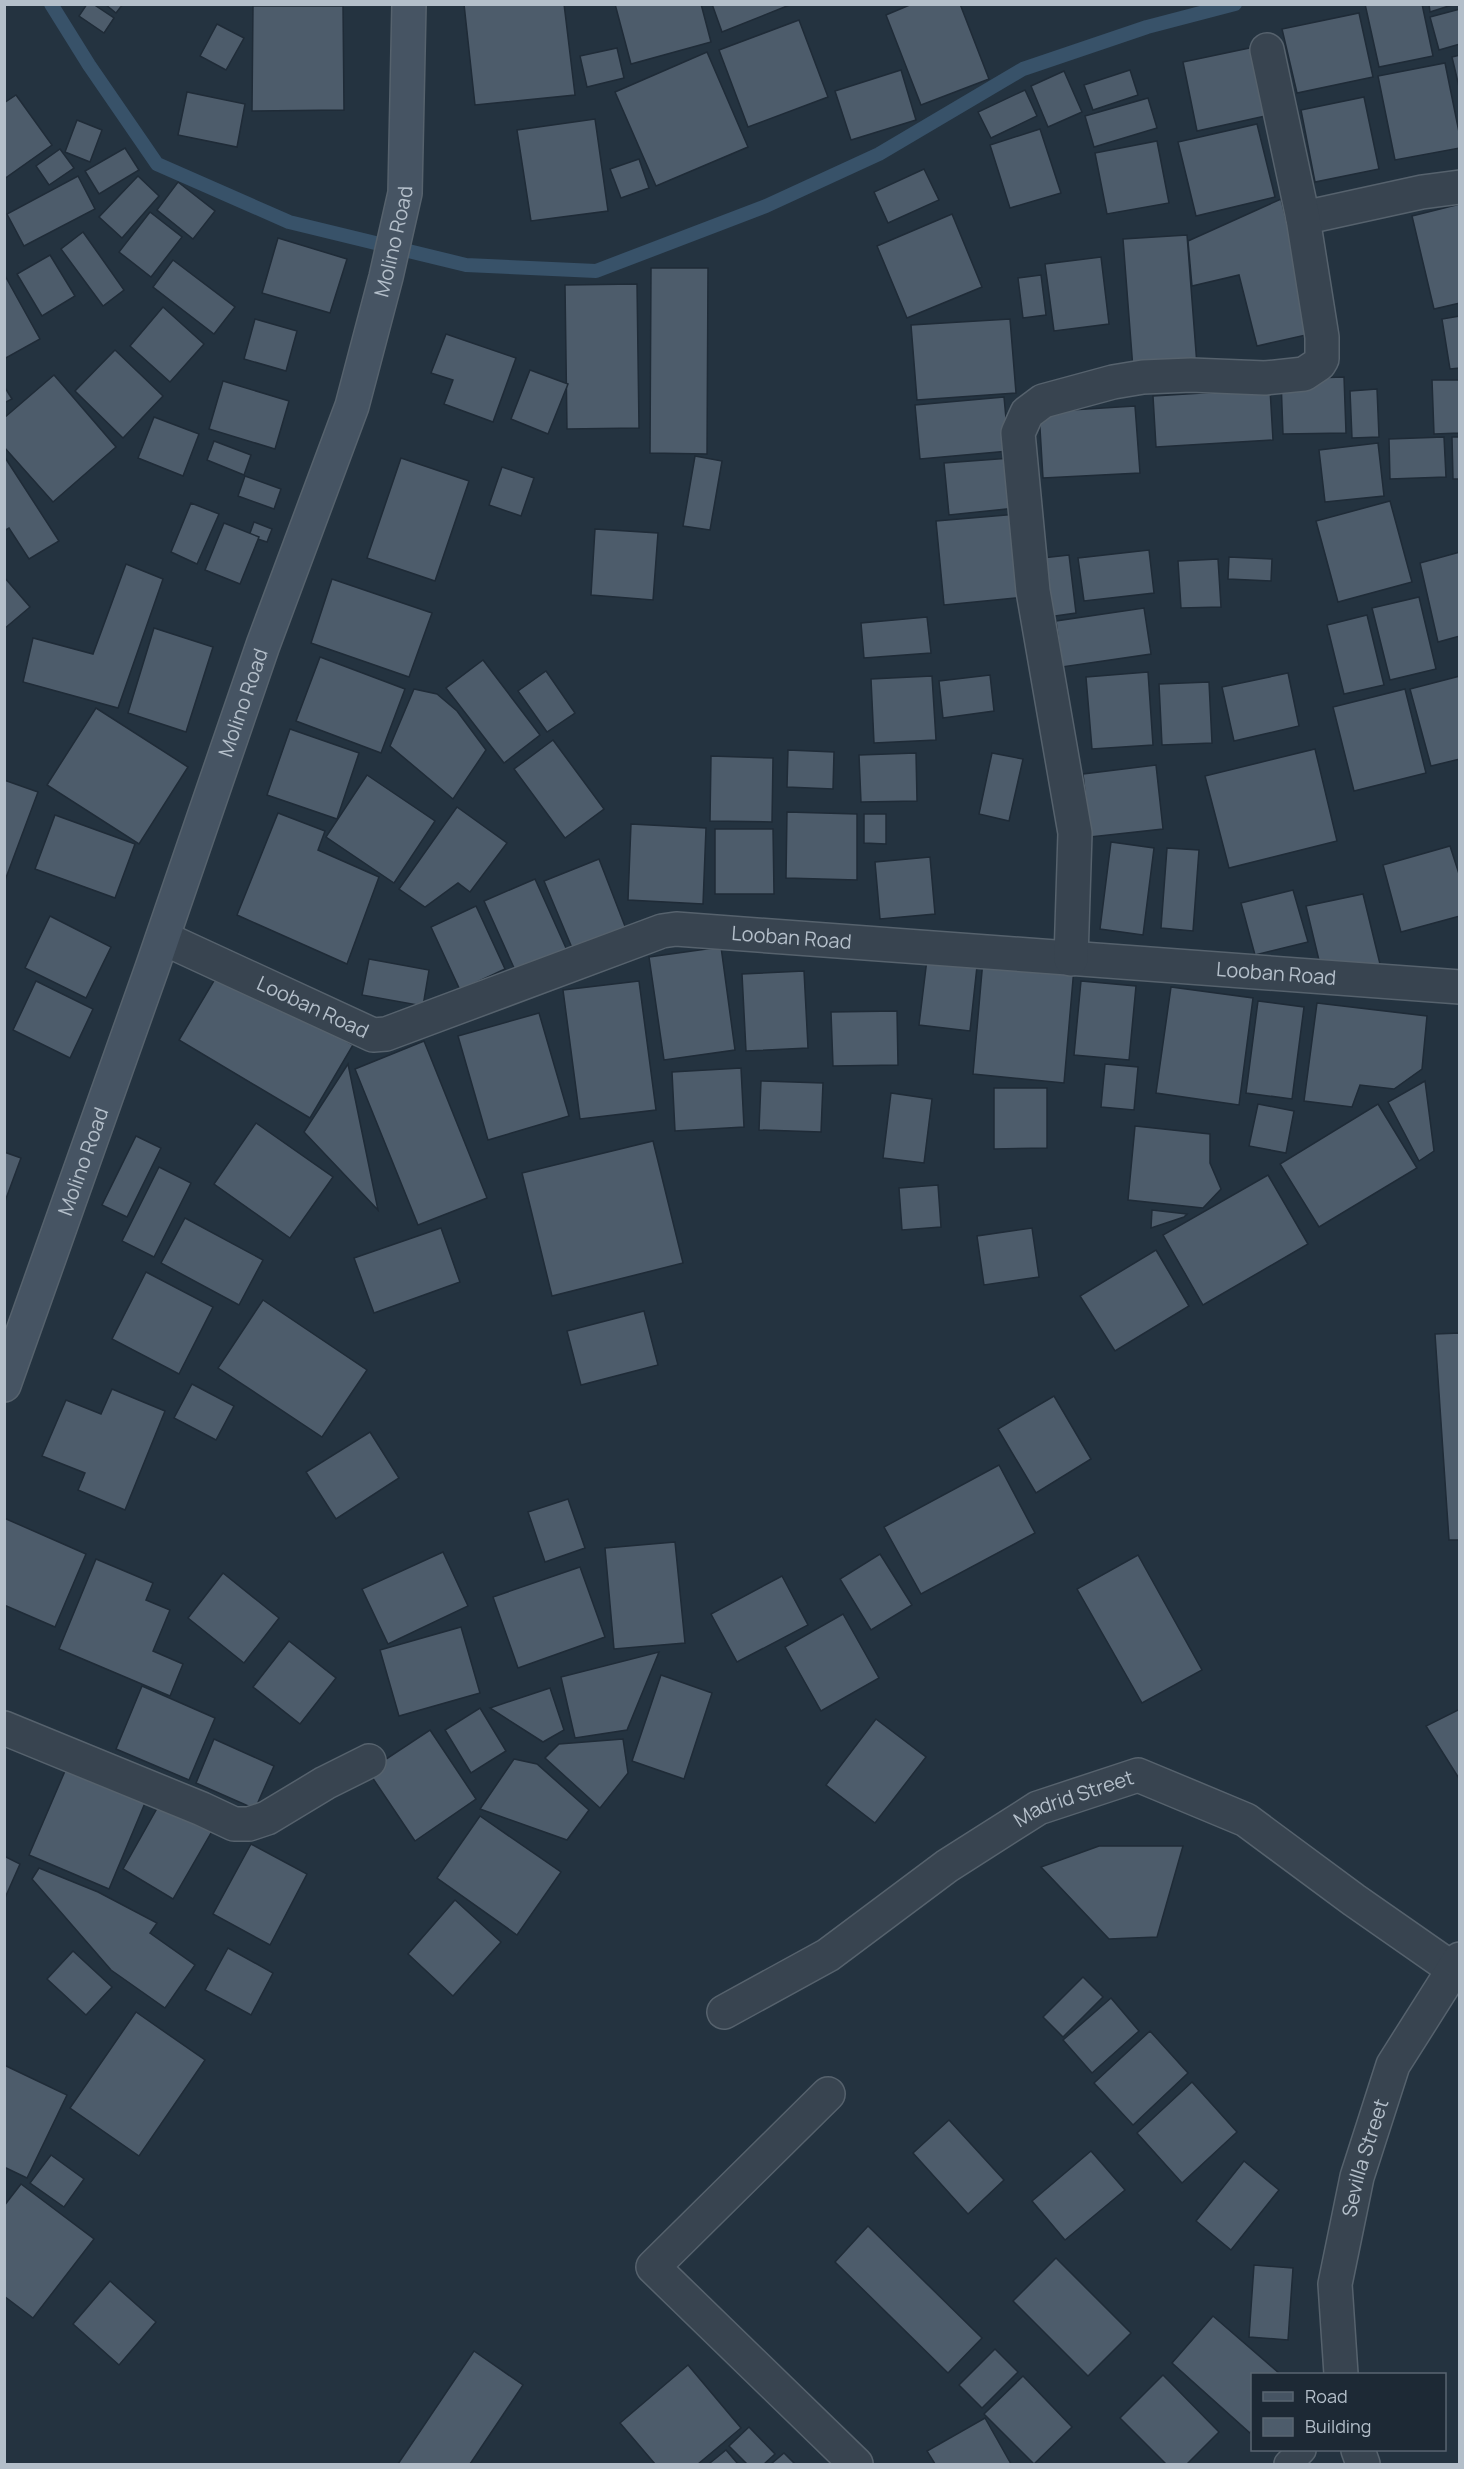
<svg xmlns="http://www.w3.org/2000/svg" width="1464" height="2469" viewBox="0 0 1464 2469" font-family="Manrope,sans-serif">
	<rect width="100%" height="100%" fill="#243340"/>
	<g fill="none" stroke-linecap="round" stroke-linejoin="round">
		<polyline stroke="#385269" stroke-width="14" points="51,4 89,65 157,164 289,222 466,265 596,271 766,206 879,154 1023,69 1147,27 1235,4"/>
	</g>
	<g fill="#4d5c6b" stroke="#1f2b37" stroke-width="1.5">
		<polygon points="87,4 93,4 114,18 104,33 79,16"/>
		<polygon points="105,4 123,4 116,13"/>
		<polygon points="464,4 564,4 575,95 475,105"/>
		<polygon points="615,4 701,4 711,42 631,64"/>
		<polygon points="712,4 792,4 722,32"/>
		<polygon points="912,4 960,4 989,79 921,105 886,15"/>
		<polygon points="1365,4 1422,4 1433,56 1379,67"/>
		<polygon points="1429,4 1455,4 1430,12"/>
		<polygon points="253,6 343,6 344,110 252,111"/>
		<polygon points="1460,9 1460,44 1439,50 1430,17"/>
		<polygon points="1359,13 1373,77 1297,93 1282,29"/>
		<polygon points="799,20 828,97 748,127 719,50"/>
		<polygon points="217,24 244,38 226,70 200,56"/>
		<polygon points="1259,46 1274,114 1197,131 1183,62"/>
		<polygon points="617,48 624,78 587,87 580,56"/>
		<polygon points="707,52 748,147 656,186 615,92"/>
		<polygon points="1460,55 1460,91 1452,57"/>
		<polygon points="1445,63 1460,137 1460,148 1395,160 1378,76"/>
		<polygon points="901,70 916,120 851,140 835,91"/>
		<polygon points="1130,70 1138,95 1093,110 1084,85"/>
		<polygon points="1064,71 1082,112 1048,127 1031,86"/>
		<polygon points="1025,90 1037,116 991,138 978,112"/>
		<polygon points="187,92 245,104 237,147 178,135"/>
		<polygon points="16,95 52,145 4,179 4,103"/>
		<polygon points="1364,97 1379,169 1315,182 1301,110"/>
		<polygon points="1148,98 1157,128 1094,147 1085,116"/>
		<polygon points="595,119 608,211 531,221 517,130"/>
		<polygon points="77,120 102,130 90,162 65,152"/>
		<polygon points="1257,124 1275,197 1196,216 1178,142"/>
		<polygon points="1040,129 1061,193 1010,208 990,145"/>
		<polygon points="1157,141 1169,203 1107,214 1095,153"/>
		<polygon points="125,148 139,170 99,194 85,171"/>
		<polygon points="60,149 74,168 49,185 36,166"/>
		<polygon points="639,159 649,188 621,198 610,169"/>
		<polygon points="924,169 939,200 888,223 874,192"/>
		<polygon points="78,176 95,209 24,246 7,214"/>
		<polygon points="138,176 159,196 122,238 99,217"/>
		<polygon points="178,182 215,211 193,239 157,210"/>
		<polygon points="1281,199 1315,333 1257,346 1239,275 1192,286 1188,241"/>
		<polygon points="1460,204 1460,303 1434,309 1412,216"/>
		<polygon points="150,212 182,237 151,277 119,252"/>
		<polygon points="952,214 982,287 907,318 877,246"/>
		<polygon points="83,232 124,290 103,306 61,249"/>
		<polygon points="1187,235 1197,365 1133,369 1123,239"/>
		<polygon points="278,238 347,259 330,313 262,293"/>
		<polygon points="50,255 75,296 42,316 17,274"/>
		<polygon points="1101,257 1109,324 1054,331 1045,264"/>
		<polygon points="173,260 235,307 214,334 153,287"/>
		<polygon points="651,268 708,268 707,454 650,453"/>
		<polygon points="4,274 40,339 4,359"/>
		<polygon points="1041,275 1046,315 1023,318 1018,278"/>
		<polygon points="637,284 639,428 567,429 565,285"/>
		<polygon points="163,307 204,344 170,382 130,346"/>
		<polygon points="1460,316 1460,368 1450,369 1442,319"/>
		<polygon points="255,319 297,331 286,371 244,359"/>
		<polygon points="1010,319 1016,393 917,400 911,325"/>
		<polygon points="446,334 516,358 493,422 444,404 453,380 431,373"/>
		<polygon points="115,350 163,396 123,438 75,391"/>
		<polygon points="530,370 568,384 548,434 511,419"/>
		<polygon points="54,375 116,447 53,502 4,447 4,418"/>
		<polygon points="1344,377 1346,433 1283,434 1281,379"/>
		<polygon points="1432,380 1460,380 1460,433 1434,434"/>
		<polygon points="223,381 289,401 275,449 209,429"/>
		<polygon points="4,386 12,399 4,403"/>
		<polygon points="1270,389 1273,440 1156,447 1153,396"/>
		<polygon points="1377,389 1379,437 1352,438 1350,391"/>
		<polygon points="1004,397 1009,451 920,459 915,405"/>
		<polygon points="1135,406 1140,473 1043,478 1039,412"/>
		<polygon points="154,417 199,434 183,476 138,458"/>
		<polygon points="1444,437 1446,477 1390,479 1389,439"/>
		<polygon points="1452,437 1460,437 1460,479 1453,479"/>
		<polygon points="214,441 251,455 244,475 207,460"/>
		<polygon points="1378,443 1384,496 1325,502 1319,450"/>
		<polygon points="4,456 59,541 29,559 9,528 4,531"/>
		<polygon points="695,456 722,461 710,530 683,526"/>
		<polygon points="401,458 469,481 435,581 367,558"/>
		<polygon points="1011,458 1016,508 949,515 944,463"/>
		<polygon points="502,467 534,478 521,516 489,505"/>
		<polygon points="245,476 281,489 274,509 238,496"/>
		<polygon points="1390,501 1412,582 1338,602 1316,521"/>
		<polygon points="191,503 219,514 197,564 171,552"/>
		<polygon points="1019,514 1026,597 944,605 936,521"/>
		<polygon points="254,522 272,529 267,542 249,536"/>
		<polygon points="224,523 259,537 240,584 205,570"/>
		<polygon points="595,529 658,533 653,600 591,595"/>
		<polygon points="1149,550 1154,593 1084,601 1078,558"/>
		<polygon points="1460,552 1460,636 1438,642 1420,563"/>
		<polygon points="1069,555 1076,613 1041,618 1033,559"/>
		<polygon points="1229,557 1272,559 1271,581 1228,579"/>
		<polygon points="1218,559 1221,607 1181,608 1178,561"/>
		<polygon points="126,564 163,579 118,708 23,682 33,638 93,654"/>
		<polygon points="4,577 30,607 4,629"/>
		<polygon points="332,579 432,613 409,677 311,643"/>
		<polygon points="1419,597 1436,669 1390,680 1372,608"/>
		<polygon points="1144,608 1151,654 1062,667 1056,621"/>
		<polygon points="1367,615 1384,685 1344,694 1327,625"/>
		<polygon points="927,617 931,653 864,658 861,623"/>
		<polygon points="154,628 213,647 186,732 128,713"/>
		<polygon points="320,657 405,689 381,753 296,721"/>
		<polygon points="483,660 540,735 504,763 446,688"/>
		<polygon points="546,671 575,713 547,732 518,691"/>
		<polygon points="1148,672 1153,745 1092,749 1086,677"/>
		<polygon points="1288,673 1299,726 1234,741 1222,687"/>
		<polygon points="990,675 994,711 943,718 939,681"/>
		<polygon points="932,676 936,740 874,743 871,679"/>
		<polygon points="1460,676 1460,759 1431,766 1410,689"/>
		<polygon points="1209,682 1212,743 1162,745 1159,684"/>
		<polygon points="414,689 437,694 457,711 486,750 453,799 390,746"/>
		<polygon points="1405,689 1426,773 1354,791 1333,707"/>
		<polygon points="96,708 188,767 139,844 47,785"/>
		<polygon points="290,729 359,753 337,819 267,795"/>
		<polygon points="553,740 604,809 565,838 514,769"/>
		<polygon points="1315,749 1337,841 1229,868 1205,776"/>
		<polygon points="788,750 834,752 833,789 787,787"/>
		<polygon points="916,753 917,801 861,802 859,755"/>
		<polygon points="992,753 1023,759 1009,821 979,814"/>
		<polygon points="711,756 773,758 772,822 710,821"/>
		<polygon points="1156,765 1163,829 1090,837 1083,774"/>
		<polygon points="367,775 435,821 394,883 326,837"/>
		<polygon points="4,780 38,792 4,883"/>
		<polygon points="457,807 507,843 470,892 458,883 425,907 399,889"/>
		<polygon points="787,812 857,814 857,880 786,878"/>
		<polygon points="278,813 325,831 318,850 379,877 347,964 237,915"/>
		<polygon points="864,814 886,814 886,844 864,843"/>
		<polygon points="55,815 135,844 115,898 35,869"/>
		<polygon points="631,824 706,828 703,904 628,900"/>
		<polygon points="715,829 773,829 774,894 715,894"/>
		<polygon points="1111,842 1154,848 1143,935 1100,929"/>
		<polygon points="1450,846 1460,877 1460,916 1401,932 1383,865"/>
		<polygon points="1167,848 1199,850 1193,931 1161,928"/>
		<polygon points="930,857 935,914 880,919 875,862"/>
		<polygon points="599,859 628,934 575,955 544,881"/>
		<polygon points="535,879 570,957 519,979 484,901"/>
		<polygon points="1293,890 1308,942 1255,955 1241,903"/>
		<polygon points="1363,894 1380,964 1323,977 1306,906"/>
		<polygon points="476,906 505,969 460,990 431,927"/>
		<polygon points="50,916 111,947 86,998 25,968"/>
		<polygon points="721,947 735,1050 664,1060 649,957"/>
		<polygon points="928,951 978,957 970,1031 919,1025"/>
		<polygon points="369,959 429,970 423,1006 362,995"/>
		<polygon points="983,960 1074,968 1064,1083 973,1074"/>
		<polygon points="222,967 353,1045 310,1118 179,1040"/>
		<polygon points="804,971 808,1048 746,1051 742,974"/>
		<polygon points="36,981 93,1009 70,1058 13,1030"/>
		<polygon points="639,981 656,1110 580,1119 563,990"/>
		<polygon points="1081,981 1136,986 1129,1060 1074,1055"/>
		<polygon points="1171,987 1253,998 1239,1105 1156,1093"/>
		<polygon points="1258,1001 1304,1007 1292,1099 1246,1093"/>
		<polygon points="1317,1003 1427,1016 1422,1069 1394,1089 1360,1085 1352,1107 1304,1101"/>
		<polygon points="897,1011 898,1065 833,1066 831,1012"/>
		<polygon points="539,1013 569,1116 488,1140 458,1036"/>
		<polygon points="424,1041 487,1198 418,1225 355,1069"/>
		<polygon points="348,1064 378,1210 304,1132"/>
		<polygon points="1105,1064 1138,1067 1134,1110 1101,1107"/>
		<polygon points="741,1068 744,1127 675,1131 672,1072"/>
		<polygon points="761,1081 823,1083 821,1132 759,1130"/>
		<polygon points="1425,1081 1434,1151 1419,1161 1388,1102"/>
		<polygon points="994,1088 1047,1088 1047,1148 994,1149"/>
		<polygon points="891,1093 932,1099 924,1163 883,1158"/>
		<polygon points="1258,1104 1294,1111 1286,1153 1249,1146"/>
		<polygon points="1378,1104 1417,1168 1319,1227 1280,1164"/>
		<polygon points="256,1123 333,1177 290,1238 214,1184"/>
		<polygon points="1135,1126 1210,1134 1210,1163 1221,1189 1203,1208 1128,1200"/>
		<polygon points="136,1136 161,1148 127,1217 102,1205"/>
		<polygon points="653,1141 683,1263 552,1296 522,1173"/>
		<polygon points="4,1152 21,1158 4,1204"/>
		<polygon points="159,1167 191,1183 154,1257 122,1241"/>
		<polygon points="1268,1175 1308,1244 1203,1305 1163,1235"/>
		<polygon points="938,1185 941,1227 902,1230 899,1188"/>
		<polygon points="1152,1210 1187,1214 1184,1217 1151,1228"/>
		<polygon points="185,1218 263,1260 239,1305 161,1263"/>
		<polygon points="441,1228 460,1282 374,1313 354,1258"/>
		<polygon points="1032,1228 1039,1277 984,1285 977,1236"/>
		<polygon points="1156,1250 1189,1306 1115,1351 1080,1296"/>
		<polygon points="146,1272 213,1307 179,1374 112,1339"/>
		<polygon points="263,1300 367,1370 322,1437 218,1368"/>
		<polygon points="644,1311 658,1365 581,1385 567,1331"/>
		<polygon points="1460,1333 1460,1540 1449,1540 1435,1334"/>
		<polygon points="192,1384 234,1406 216,1440 174,1418"/>
		<polygon points="112,1389 165,1411 125,1510 78,1490 85,1473 42,1456 66,1400 101,1414"/>
		<polygon points="1054,1396 1091,1459 1036,1493 998,1429"/>
		<polygon points="370,1432 399,1478 336,1519 306,1472"/>
		<polygon points="999,1465 1035,1533 921,1594 884,1527"/>
		<polygon points="568,1499 585,1548 545,1562 528,1512"/>
		<polygon points="4,1518 86,1554 55,1627 4,1605"/>
		<polygon points="675,1542 685,1643 614,1649 605,1548"/>
		<polygon points="443,1552 468,1606 388,1644 362,1589"/>
		<polygon points="880,1554 912,1605 871,1630 840,1579"/>
		<polygon points="1138,1555 1202,1670 1142,1703 1077,1589"/>
		<polygon points="96,1559 153,1583 146,1600 170,1610 153,1651 183,1664 170,1696 59,1649"/>
		<polygon points="580,1567 605,1637 518,1668 493,1597"/>
		<polygon points="223,1573 279,1618 244,1663 188,1618"/>
		<polygon points="782,1576 808,1625 737,1662 711,1614"/>
		<polygon points="843,1614 879,1678 821,1711 785,1647"/>
		<polygon points="461,1627 480,1693 399,1716 380,1650"/>
		<polygon points="289,1641 336,1678 300,1724 253,1687"/>
		<polygon points="659,1652 627,1730 575,1738 561,1677"/>
		<polygon points="661,1675 712,1693 684,1779 632,1761"/>
		<polygon points="142,1686 215,1718 189,1780 116,1749"/>
		<polygon points="550,1688 564,1730 543,1742 490,1708"/>
		<polygon points="480,1708 506,1751 471,1773 445,1730"/>
		<polygon points="1460,1709 1460,1780 1426,1726"/>
		<polygon points="876,1719 926,1757 875,1823 826,1785"/>
		<polygon points="430,1730 476,1799 415,1841 368,1771"/>
		<polygon points="214,1739 274,1766 255,1809 196,1783"/>
		<polygon points="623,1739 628,1773 600,1808 545,1758 559,1744"/>
		<polygon points="71,1757 150,1791 109,1889 29,1855"/>
		<polygon points="514,1759 537,1764 589,1810 567,1840 480,1809"/>
		<polygon points="164,1796 215,1826 173,1899 123,1869"/>
		<polygon points="480,1816 561,1872 517,1935 437,1878"/>
		<polygon points="251,1844 307,1874 270,1945 213,1914"/>
		<polygon points="1099,1846 1183,1846 1157,1937 1109,1939 1041,1867"/>
		<polygon points="4,1856 20,1864 4,1900"/>
		<polygon points="39,1868 98,1892 157,1923 150,1933 195,1965 165,2008 111,1970 32,1879"/>
		<polygon points="455,1900 501,1942 453,1996 408,1954"/>
		<polygon points="228,1948 273,1973 251,2015 205,1990"/>
		<polygon points="73,1951 112,1987 86,2015 47,1979"/>
		<polygon points="1083,1977 1103,1997 1063,2037 1043,2017"/>
		<polygon points="1111,1998 1139,2031 1092,2073 1063,2040"/>
		<polygon points="136,2012 205,2060 139,2156 70,2108"/>
		<polygon points="1150,2031 1188,2073 1133,2125 1094,2083"/>
		<polygon points="4,2065 67,2095 27,2178 4,2167"/>
		<polygon points="1192,2082 1237,2132 1182,2183 1137,2133"/>
		<polygon points="949,2120 1004,2180 968,2214 913,2153"/>
		<polygon points="1091,2151 1125,2190 1065,2240 1032,2201"/>
		<polygon points="51,2155 84,2179 64,2207 30,2183"/>
		<polygon points="1244,2161 1279,2190 1231,2250 1196,2221"/>
		<polygon points="21,2184 94,2239 33,2318 4,2296 4,2206"/>
		<polygon points="868,2226 982,2338 948,2373 835,2262"/>
		<polygon points="1056,2258 1131,2333 1088,2376 1013,2301"/>
		<polygon points="1254,2265 1293,2268 1288,2340 1249,2337"/>
		<polygon points="110,2281 156,2322 119,2365 73,2324"/>
		<polygon points="1213,2316 1280,2374 1252,2374 1252,2430 1250,2433 1172,2363"/>
		<polygon points="995,2349 1018,2372 982,2408 959,2385"/>
		<polygon points="474,2351 523,2385 470,2464 398,2464"/>
		<polygon points="688,2365 741,2428 698,2464 655,2464 620,2423"/>
		<polygon points="1163,2375 1219,2432 1187,2464 1166,2464 1120,2418"/>
		<polygon points="1023,2376 1072,2427 1034,2464 984,2414"/>
		<polygon points="985,2418 1011,2464 935,2464 927,2451"/>
		<polygon points="749,2427 775,2454 764,2464 747,2464 729,2446"/>
		<polygon points="726,2450 738,2464 711,2464 710,2463"/>
		<polygon points="784,2453 795,2464 771,2464"/>
	</g>
	<g fill="none" stroke-linecap="round" stroke-linejoin="round">
		<defs>
			<polyline id="lane" points="1288,2464 1302,2450"/>
			<g id="street">
				<polyline points="1303,218 1422,192 1460,187"/>
				<path id="s1" d="M 163,938 L 373,1035 L 386,1034 L 662,931 L 676,929 L 1460,987"/>
				<polyline points="1071,959 1075,833 1033,591 1018,433 1027,413 1043,401 1113,382 1143,377 1191,375 1265,378 1304,374 1319,364 1322,359 1322,337 1303,218 1267,50"/>
				<polyline points="4,1728 202,1809 234,1824 249,1824 267,1818 325,1783 369,1761"/>
				<path id="s2" d="M 724,2012 L 828,1955 L 947,1866 L 1038,1808 L 1138,1775 L 1246,1820 L 1354,1900 L 1460,1974"/>
				<polyline points="828,2094 653,2267 856,2464"/>
				<path id="s3" d="M 1341,2374 L 1335,2284 L 1357,2177 L 1393,2065 L 1460,1959"/>
				<polyline points="1358,2450 1363,2464"/>
			</g>
			<g id="secondary">
				<path id="s4" d="M 4,1385 L 152,968 L 263,645 L 352,406 L 386,277 L 405,193 L 409,4"/>
			</g>
		</defs>
		<use href="#lane" stroke="#56626d" stroke-width="30"/>
		<use href="#street" stroke="#56626d" stroke-width="36"/>
		<use href="#secondary" stroke="#56626d" stroke-width="36"/>
		<use href="#lane" stroke="#384450" stroke-width="27"/>
		<use href="#street" stroke="#384450" stroke-width="33"/>
		<use href="#secondary" stroke="#465463" stroke-width="33"/>
	</g>
	<g text-anchor="middle" stroke-width="4.5" stroke-linejoin="round" paint-order="stroke">
		<g font-size="20" fill="#b4bfca" stroke="#1d2935">
			<text dy="7" stroke="none"><textPath href="#s4" startOffset="1209">Molino Road</textPath></text>
			<text dy="7" stroke="none"><textPath href="#s4" startOffset="723">Molino Road</textPath></text>
			<text dy="7" stroke="none"><textPath href="#s1" startOffset="669">Looban Road</textPath></text>
			<text dy="7" stroke="none"><textPath href="#s1" startOffset="1155">Looban Road</textPath></text>
			<text dy="7" stroke="none"><textPath href="#s1" startOffset="165">Looban Road</textPath></text>
			<text dy="7" stroke="none"><textPath href="#s4" startOffset="237">Molino Road</textPath></text>
			<text dy="7" stroke="none"><textPath href="#s2" startOffset="412">Madrid Street</textPath></text>
			<text dy="7" stroke="none"><textPath href="#s3" startOffset="220">Sevilla Street</textPath></text>
		</g>
	</g>
	<rect width="1464" height="2469" fill="none" stroke="#b4bfca" stroke-width="12"/>
	<rect x="1251" y="2373" width="195" height="78" fill="#1d2935" stroke="#596571" stroke-width="1.5"/>
	<rect x="1263" y="2392" width="30" height="9" fill="#465463" stroke="#596571" stroke-width="1.5"/>
	<text x="1305" y="2403" font-size="18" fill="#b4bfca">Road</text>
	<rect x="1263" y="2418" width="30" height="18" fill="#4d5c6b" stroke="#596571" stroke-width="1.5"/>
	<text x="1305" y="2433" font-size="18" fill="#b4bfca">Building</text>
</svg>
